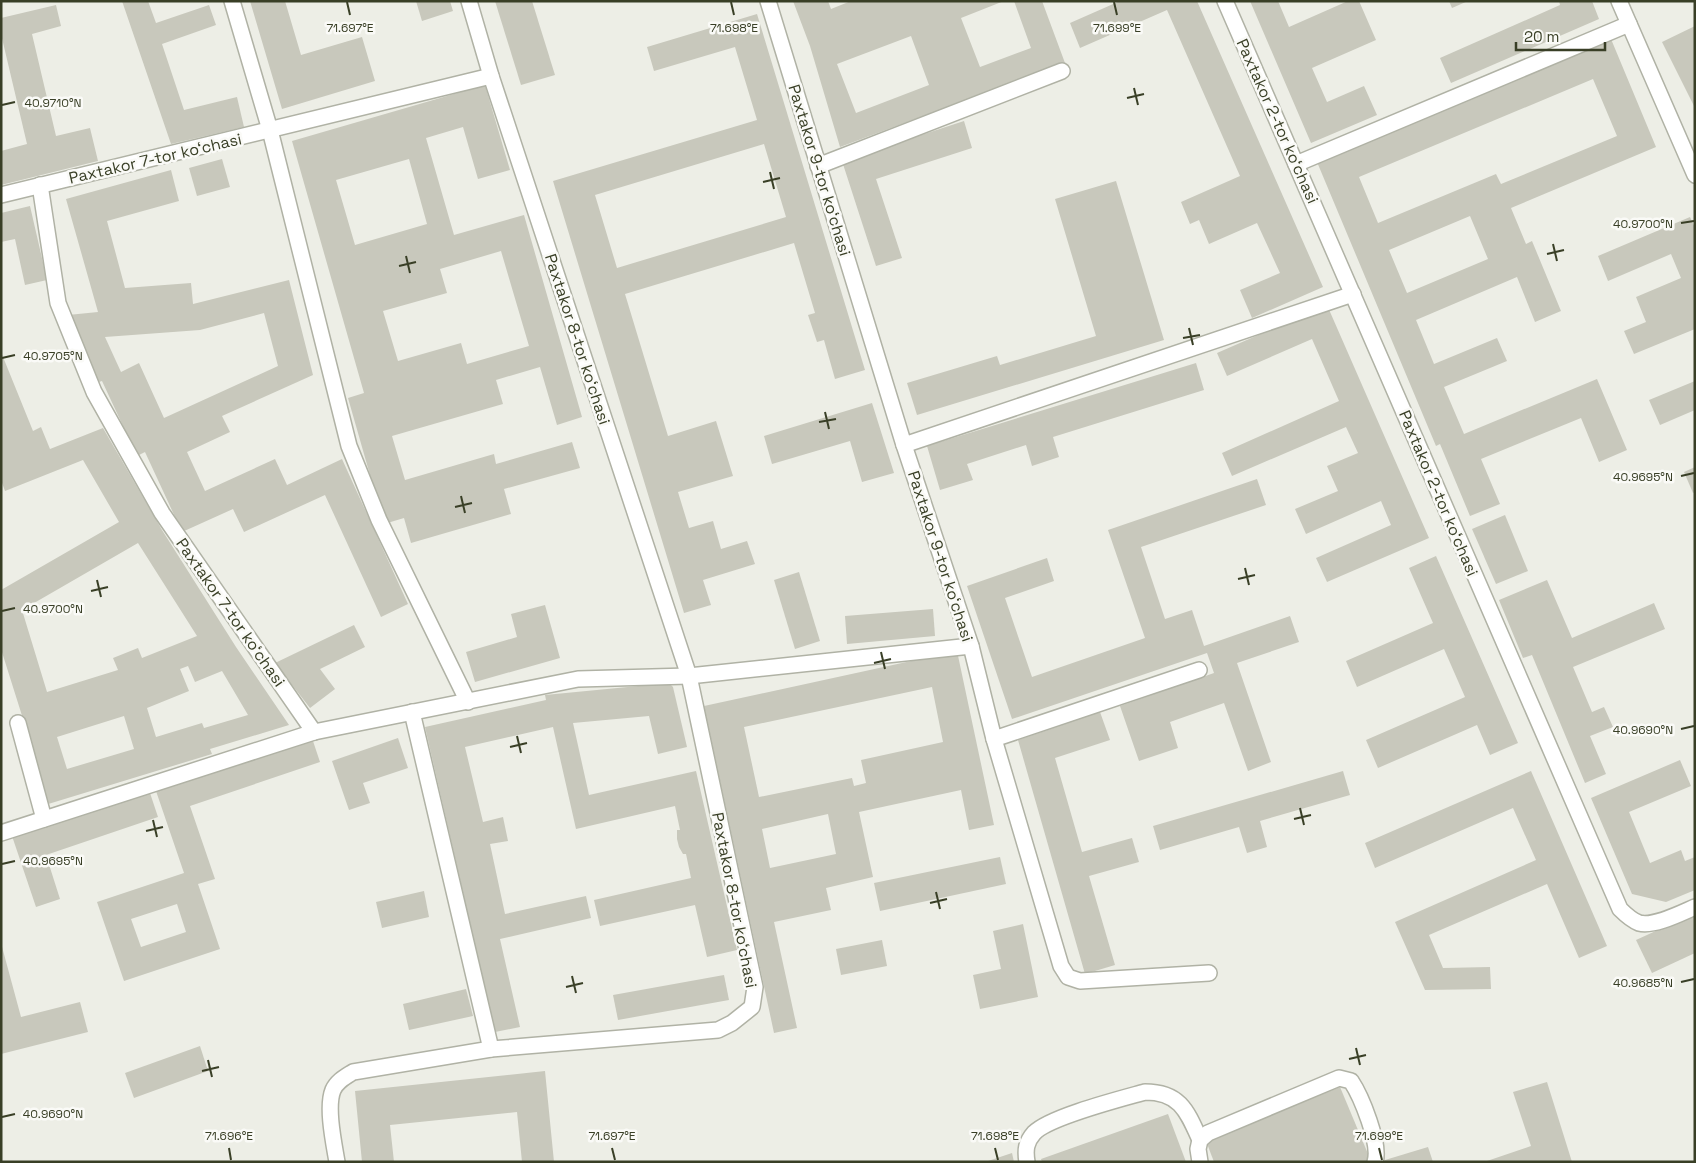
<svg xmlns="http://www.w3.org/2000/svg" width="1696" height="1163" viewBox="0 0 1696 1163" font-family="'Space Grotesk',sans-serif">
	<rect width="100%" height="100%" fill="#edeee6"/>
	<g fill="#c8c8bc" fill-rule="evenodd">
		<polygon points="122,1 148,1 156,23 209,5 216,25 162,44 184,110 237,97 244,127 171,144"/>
		<polygon points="250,1 285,1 301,55 362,37 375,81 282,109"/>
		<polygon points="416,1 450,1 453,11 422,21"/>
		<polygon points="495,1 532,1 555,75 521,85"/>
		<path d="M 793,1 L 828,1 L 831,9 L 851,1 L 1004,1 L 961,18 L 980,67 L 1031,48 L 1014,1 L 1042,1 L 1065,63 L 840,147 L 810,46 ZM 911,36 L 929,85 L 856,113 L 837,64 Z"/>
		<polygon points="1120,1 1197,1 1323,287 1252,318 1240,290 1280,273 1257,223 1209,244 1199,220 1190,224 1181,202 1240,176 1167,10 1080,48 1070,23"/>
		<polygon points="1250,1 1278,1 1289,27 1348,1 1359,1 1376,40 1312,68 1327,102 1364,86 1377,115 1311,143"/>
		<polygon points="1449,1 1468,1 1452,8"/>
		<polygon points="1559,1 1592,1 1599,19 1451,83 1440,58 1560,5"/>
		<polygon points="56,5 61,26 32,34 56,136 90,128 98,161 1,185 1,151 27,144 1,34 1,18"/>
		<path d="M 757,14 L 865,370 L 835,379 L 824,340 L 817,342 L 808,315 L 815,313 L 794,243 L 625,294 L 668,436 L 716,421 L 733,476 L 678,492 L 689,528 L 713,521 L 721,549 L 747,541 L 755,564 L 703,580 L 711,605 L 684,613 L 553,181 L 757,120 L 735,47 L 654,71 L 647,47 ZM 764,144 L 786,217 L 617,268 L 595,195 Z"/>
		<polygon points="1695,26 1695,108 1662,42"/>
		<path d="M 1611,39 L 1656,147 L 1511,208 L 1526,244 L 1532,241 L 1561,311 L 1535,322 L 1517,277 L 1416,320 L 1434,364 L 1497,338 L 1507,361 L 1444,387 L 1464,434 L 1597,379 L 1627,450 L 1599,462 L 1581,418 L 1481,459 L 1500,504 L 1470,516 L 1440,444 L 1436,446 L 1317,162 ZM 1593,79 L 1617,136 L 1501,184 L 1496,174 L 1378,223 L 1359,177 ZM 1470,216 L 1488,259 L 1407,293 L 1389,250 Z"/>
		<path d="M 485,85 L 510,170 L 478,179 L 463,127 L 426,138 L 454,235 L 524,215 L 582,417 L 557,425 L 540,367 L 496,380 L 503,404 L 392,436 L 405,480 L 494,454 L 496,464 L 572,442 L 580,468 L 504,489 L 511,514 L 411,543 L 404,518 L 384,524 L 348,398 L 364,393 L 292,141 ZM 409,159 L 427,224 L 355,245 L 336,180 ZM 501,251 L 529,346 L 467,364 L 461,343 L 398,361 L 383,311 L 447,293 L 440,269 Z"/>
		<polygon points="964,121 972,148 876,179 902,258 876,266 842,161"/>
		<polygon points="222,159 230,187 197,196 189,168"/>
		<path d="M 171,170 L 179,201 L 107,221 L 125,288 L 191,283 L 193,304 L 289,280 L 313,375 L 222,416 L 230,432 L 187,452 L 205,491 L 275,459 L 287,485 L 342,459 L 408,604 L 381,617 L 325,495 L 244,532 L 233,509 L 182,532 L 145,452 L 137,456 L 102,381 L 99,382 L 68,315 L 98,312 L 66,199 ZM 264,313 L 278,366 L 164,418 L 139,363 L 121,372 L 105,337 L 200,330 Z"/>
		<polygon points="1116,181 1164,340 917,415 907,383 997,356 1000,365 1096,336 1055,199"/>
		<polygon points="30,206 47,280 25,285 15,239 1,242 1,213"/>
		<polygon points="1690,217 1695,228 1695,329 1634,354 1624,331 1646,322 1636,297 1681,278 1671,254 1608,281 1598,256"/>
		<polygon points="1327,305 1429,538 1327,582 1316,558 1391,525 1381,501 1306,534 1295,509 1338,491 1327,466 1358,453 1346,427 1232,476 1222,453 1339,401 1312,339 1227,376 1217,353"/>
		<path d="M 1,352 L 33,431 L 41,427 L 50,449 L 103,428 L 162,530 L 236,647 L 289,725 L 210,749 L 212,754 L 45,805 L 24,722 L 1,649 L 1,590 L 119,522 L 83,460 L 5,491 L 1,480 ZM 138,543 L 197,636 L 142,658 L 138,648 L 113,658 L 118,670 L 47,692 L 22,610 ZM 188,666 L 195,682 L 222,671 L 248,715 L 204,728 L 202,723 L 156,737 L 147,708 L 189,691 L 180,669 ZM 124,716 L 134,749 L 67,769 L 57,737 Z"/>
		<polygon points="1196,363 1204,390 1053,437 1059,457 1032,466 1026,445 967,464 973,480 940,490 927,446"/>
		<polygon points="1695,381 1695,410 1660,425 1649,400"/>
		<polygon points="872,403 894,473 862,482 850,441 772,464 764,436"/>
		<polygon points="1695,467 1695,492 1693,493 1684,472"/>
		<polygon points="1257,479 1266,505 1141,547 1165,619 1192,610 1204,646 1290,616 1299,642 1237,663 1271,762 1248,771 1224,703 1170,722 1178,748 1139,761 1120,706 1214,673 1207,653 1012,719 967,586 1047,558 1054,581 1005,598 1032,677 1145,638 1108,530"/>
		<polygon points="1505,515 1528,571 1496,584 1472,529"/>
		<polygon points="1436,556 1518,743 1490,755 1477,725 1378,768 1366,740 1465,697 1444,649 1357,687 1346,661 1433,623 1409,568"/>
		<polygon points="799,572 820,641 795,649 774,580"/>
		<polygon points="1547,580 1572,638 1654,603 1665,629 1573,667 1592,712 1604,707 1613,727 1590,736 1606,774 1585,783 1532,655 1523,658 1499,600"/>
		<polygon points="545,605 560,658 475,682 466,652 517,637 511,614"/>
		<polygon points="933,609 935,636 847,644 845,616"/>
		<polygon points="354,625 365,647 320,669 335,689 310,708 275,663"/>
		<path d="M 957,651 L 994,825 L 969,830 L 961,790 L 859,812 L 873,877 L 826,888 L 831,910 L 774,922 L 797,1028 L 774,1033 L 704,706 ZM 932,687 L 943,742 L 861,760 L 866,783 L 854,786 L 852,778 L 759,797 L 744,727 ZM 828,814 L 836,854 L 770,868 L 762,829 Z"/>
		<polygon points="669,683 673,687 687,747 658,754 649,716 573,723 589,795 696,771 737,950 707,957 695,905 600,926 594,900 691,878 686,854 683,854 679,847 677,839 677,830 680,830 675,806 576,829 553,727 465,747 483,822 503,817 508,841 490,844 505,914 586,896 591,918 500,939 520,1027 495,1032 425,727 546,700 545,695"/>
		<polygon points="1100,712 1110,740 1055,758 1082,852 1132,838 1139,862 1089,876 1115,965 1085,974 1018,740"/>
		<path d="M 312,738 L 320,762 L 190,806 L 215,879 L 198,884 L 220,949 L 124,981 L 97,902 L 184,873 L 156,791 ZM 177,904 L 186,932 L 141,947 L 131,919 Z"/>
		<polygon points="398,738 408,768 363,783 370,803 349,810 332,761"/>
		<polygon points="1680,760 1691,786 1629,812 1650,863 1681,850 1685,861 1695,857 1695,890 1666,902 1632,894 1591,798"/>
		<polygon points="1343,771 1350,795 1260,821 1267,847 1247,853 1239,827 1160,850 1153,826"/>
		<polygon points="1531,771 1607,946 1579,958 1547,884 1429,935 1443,968 1490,967 1491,989 1425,990 1395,922 1536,860 1513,808 1375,868 1365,843"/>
		<polygon points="149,790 158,817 46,855 60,899 36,907 12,836"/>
		<polygon points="1000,857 1006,884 880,911 874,883"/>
		<polygon points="424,891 429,917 382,928 376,902"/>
		<polygon points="1695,913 1695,953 1652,973 1636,940"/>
		<polygon points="1023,924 1038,997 980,1009 973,975 1001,969 993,931"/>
		<polygon points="882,940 887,966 841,975 836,949"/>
		<polygon points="1,943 21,1017 80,1002 88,1032 1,1054"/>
		<polygon points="724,975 729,1000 618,1020 613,995"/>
		<polygon points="466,989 473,1016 409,1030 403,1004"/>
		<polygon points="200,1046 208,1071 134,1098 125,1073"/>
		<polygon points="545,1071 554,1162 522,1162 517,1112 390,1125 394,1162 362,1162 355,1091"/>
		<polygon points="1547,1082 1572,1162 1484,1162 1531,1146 1513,1092"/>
		<polygon points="1340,1087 1371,1161 1214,1162 1206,1141"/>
		<polygon points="1168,1114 1186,1162 1042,1162 1041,1159"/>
		<polygon points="1428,1147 1433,1162 1385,1162 1385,1160"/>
		<polygon points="1012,1153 1014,1162 988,1162 988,1161"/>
	</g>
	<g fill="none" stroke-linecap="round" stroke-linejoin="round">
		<defs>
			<g id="minor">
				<polyline points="232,1 270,130 349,446 379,520 468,702"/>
				<polyline points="768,1 904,445 971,646 994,739 1061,966 1068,977 1080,981 1209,973"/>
				<path d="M 1225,1 L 1620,909 C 1625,914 1631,920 1639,923 C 1654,927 1681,913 1695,907"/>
				<polyline points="1619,1 1695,175"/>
				<polyline points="1296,164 1629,24"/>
				<polyline points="818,166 1062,71"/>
				<polyline points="40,185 58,303 94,392 162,513 314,732"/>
				<polyline points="1,195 491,76"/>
				<polyline points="904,445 1353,294"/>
				<polyline points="412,712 491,1049"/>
				<polyline points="18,723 44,819"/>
				<polyline points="994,739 1199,670"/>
				<polyline points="1,833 314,732 578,679 689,676 971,646"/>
				<path d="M 337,1162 C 334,1144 326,1107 333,1090 C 337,1081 345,1077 353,1072 L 491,1049 L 718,1030 L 732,1023 L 752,1007 L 755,987 L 689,676 L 491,76 L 469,1"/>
				<path d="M 1027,1162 C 1025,1150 1026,1142 1034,1133 C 1049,1117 1120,1099 1145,1092 C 1180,1092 1187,1111 1200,1140"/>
				<path d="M 1200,1162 L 1198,1149 L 1200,1140 L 1208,1133 L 1339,1078 L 1351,1081 C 1361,1096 1381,1144 1375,1162"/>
			</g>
		</defs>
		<use href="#minor" stroke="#b0b2a5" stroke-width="18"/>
		<use href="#minor" stroke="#fff" stroke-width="15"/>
	</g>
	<path fill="none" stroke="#393f26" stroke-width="2" d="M 347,2 L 350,15M 731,2 L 734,15M 1114,2 L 1117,15M 1134,88 L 1138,105M 1127,98 L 1144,94M 2,105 L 15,102M 770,172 L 774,189M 763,182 L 780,178M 1681,223 L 1694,221M 1553,244 L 1557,261M 1547,254 L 1564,250M 406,256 L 410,273M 399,266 L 416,262M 1189,328 L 1193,345M 1183,338 L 1200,335M 2,358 L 15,355M 825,412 L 829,429M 819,422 L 836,419M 1681,476 L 1694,473M 461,496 L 465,513M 455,507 L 472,503M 1245,568 L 1249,585M 1238,579 L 1255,575M 97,580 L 101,597M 91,591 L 108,587M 2,611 L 15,608M 881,652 L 885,669M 874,663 L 891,659M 1681,729 L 1694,726M 517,736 L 521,753M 510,747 L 527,743M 1300,808 L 1304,825M 1294,819 L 1311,815M 153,820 L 157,837M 146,831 L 163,827M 2,864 L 15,861M 936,892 L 940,909M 930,903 L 947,899M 572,976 L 576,993M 1681,982 L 1694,979M 566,987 L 583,983M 1356,1048 L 1360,1065M 1349,1059 L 1366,1055M 208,1060 L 212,1077M 202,1071 L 219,1067M 2,1117 L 15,1114M 229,1148 L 231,1160M 612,1148 L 615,1160M 995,1148 L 998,1160M 1379,1148 L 1382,1160"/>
	<g text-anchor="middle" stroke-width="5" stroke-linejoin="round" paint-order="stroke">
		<g font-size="16" fill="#393f26" stroke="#fafaf7">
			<text transform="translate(1278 121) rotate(66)" y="6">Paxtakor 2-tor koʻchasi</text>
			<text transform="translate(155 158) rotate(-13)" y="6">Paxtakor 7-tor koʻchasi</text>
			<text transform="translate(820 170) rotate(73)" y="6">Paxtakor 9-tor koʻchasi</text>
			<text transform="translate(578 339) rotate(72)" y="6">Paxtakor 8-tor koʻchasi</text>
			<text transform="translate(1439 493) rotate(67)" y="6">Paxtakor 2-tor koʻchasi</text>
			<text transform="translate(941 556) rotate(72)" y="6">Paxtakor 9-tor koʻchasi</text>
			<text transform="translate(231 612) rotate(55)" y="6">Paxtakor 7-tor koʻchasi</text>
			<text transform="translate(735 900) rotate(79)" y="6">Paxtakor 8-tor koʻchasi</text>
		</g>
	</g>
	<g font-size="12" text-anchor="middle" fill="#393f26" stroke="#fafaf7" stroke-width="5" stroke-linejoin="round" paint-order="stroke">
		<text x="350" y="32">71.697°E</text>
		<text x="734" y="32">71.698°E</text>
		<text x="1117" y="32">71.699°E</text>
		<text x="53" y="107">40.9710°N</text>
		<text x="1643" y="228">40.9700°N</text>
		<text x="53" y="360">40.9705°N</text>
		<text x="1643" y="481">40.9695°N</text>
		<text x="53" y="613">40.9700°N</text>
		<text x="1643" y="734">40.9690°N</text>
		<text x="53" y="865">40.9695°N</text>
		<text x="1643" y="987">40.9685°N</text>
		<text x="53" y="1118">40.9690°N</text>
		<text x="229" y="1140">71.696°E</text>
		<text x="612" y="1140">71.697°E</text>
		<text x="995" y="1140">71.698°E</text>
		<text x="1379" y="1140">71.699°E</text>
	</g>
	<rect width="1696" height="1163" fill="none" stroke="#393f26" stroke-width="5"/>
	<path d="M1516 42v8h89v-8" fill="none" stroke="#393f26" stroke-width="2.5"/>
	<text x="1524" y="42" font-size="15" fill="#393f26" stroke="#fafaf7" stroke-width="4" paint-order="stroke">20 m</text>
</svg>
